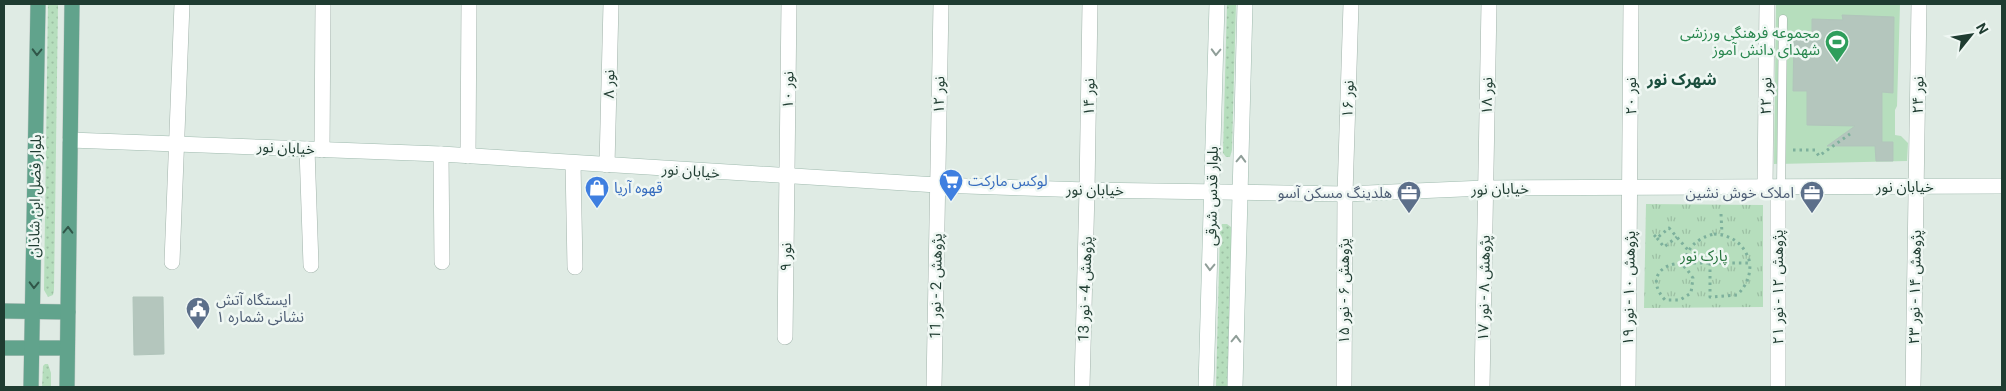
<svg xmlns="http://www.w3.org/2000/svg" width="2006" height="391" viewBox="0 0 2006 391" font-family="Roboto,'Noto Sans Arabic',sans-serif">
	<defs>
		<pattern id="grass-dots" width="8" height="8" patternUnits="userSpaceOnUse" patternTransform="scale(1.25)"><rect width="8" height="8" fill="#b6debd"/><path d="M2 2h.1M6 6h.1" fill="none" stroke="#9cbfa3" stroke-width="1.8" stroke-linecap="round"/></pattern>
		<pattern id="park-tufts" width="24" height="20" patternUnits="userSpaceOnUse" patternTransform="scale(1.25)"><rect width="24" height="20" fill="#b6debd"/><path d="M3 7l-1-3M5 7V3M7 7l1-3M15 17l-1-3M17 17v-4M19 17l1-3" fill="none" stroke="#9cbfa3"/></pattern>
	</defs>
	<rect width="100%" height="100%" fill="#dfebe4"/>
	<g fill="url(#grass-dots)">
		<polygon points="48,4 58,4 54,290 53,295 48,297 44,290"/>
		<polygon points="1227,4 1236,4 1232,150 1230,157 1226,157 1223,153"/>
		<polygon points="1222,224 1227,224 1231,227 1232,233 1227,387 1216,387 1220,231"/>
		<polygon points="45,364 48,364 51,373 51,387 42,387 43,366"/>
	</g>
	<polygon fill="url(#park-tufts)" points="1646,204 1763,205 1763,307 1644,308"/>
	<polygon fill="#b6debd" points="1776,4 1900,4 1897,106 1895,110 1895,135 1901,136 1908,143 1907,161 1774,164"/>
	<g fill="#b4c6bd" stroke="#b1c5bb">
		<polygon points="1842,15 1894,17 1893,93 1882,92 1882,142 1893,142 1893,161 1876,161 1875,146 1827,146 1855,126 1807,125 1807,91 1793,91 1794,35 1812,36 1812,19 1843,20"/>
		<polygon points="133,297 163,297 164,354 134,355"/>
	</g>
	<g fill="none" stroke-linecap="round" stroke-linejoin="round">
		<defs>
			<polyline id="lane" points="1781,187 1783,19"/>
			<g id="street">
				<polyline points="307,149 311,265"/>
				<polyline points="322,150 323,4"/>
				<polyline points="441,154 442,262"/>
				<polyline points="468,156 469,4"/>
				<polyline points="573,163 575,267"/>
				<polyline points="607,165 611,4"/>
				<polyline points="1765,187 1767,4"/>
				<polyline points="172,262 182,4"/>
				<polyline points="785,337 789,4"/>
				<polyline points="934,387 941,4"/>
				<polyline points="1082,387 1087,190 1090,4"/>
				<polyline points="1344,387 1345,194 1351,4"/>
				<polyline points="1482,387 1489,4"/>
				<polyline points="1628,387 1631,4"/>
				<polyline points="1778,387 1778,187"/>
				<polyline points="1913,387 1919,4"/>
			</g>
			<g id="secondary">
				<polyline points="70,140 441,154 937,185 1087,190 1345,194 1485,188 2002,186"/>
				<polyline points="1206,387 1217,4"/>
				<polyline points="1235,387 1245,4"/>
			</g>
			<g id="primary">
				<polyline points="4,311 68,312"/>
				<polyline points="4,348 67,348"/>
				<polyline points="31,387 38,4"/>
				<polyline points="67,387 72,4"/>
			</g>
		</defs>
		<use href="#lane" stroke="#a2b3ab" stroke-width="9"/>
		<use href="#street" stroke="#a2b3ab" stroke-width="16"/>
		<use href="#secondary" stroke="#9fbaae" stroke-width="16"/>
		<use href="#primary" stroke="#c0c8c5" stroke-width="16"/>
		<g stroke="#7db09c" stroke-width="3" stroke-dasharray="2.5 4" stroke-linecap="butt">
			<polyline points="1793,150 1815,150 1819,156 1850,134"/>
			<polyline points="1721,214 1722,234"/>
			<path d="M 1714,234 C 1733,235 1745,245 1750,263 L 1684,263 C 1688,246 1698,238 1714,234 Z"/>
			<polyline points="1654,235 1657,238 1669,228 1688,250"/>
			<polyline points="1657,238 1664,247 1677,237"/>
			<path d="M 1678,263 L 1686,268 L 1693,278 L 1691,293 L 1680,300 L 1665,300 C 1647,280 1659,263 1684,263"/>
			<path d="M 1710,263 L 1710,297 L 1737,295 C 1747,285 1750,277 1750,263"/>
		</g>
		<use href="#lane" stroke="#fff" stroke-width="8"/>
		<use href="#street" stroke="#fff" stroke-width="15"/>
		<use href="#secondary" stroke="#fff" stroke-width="15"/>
		<use href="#primary" stroke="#61a38c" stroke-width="15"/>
	</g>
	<defs><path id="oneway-chevron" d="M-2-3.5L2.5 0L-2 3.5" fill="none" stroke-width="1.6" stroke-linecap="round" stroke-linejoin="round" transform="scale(1.25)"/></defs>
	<g stroke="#305648">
		<use href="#oneway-chevron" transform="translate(37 52) rotate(91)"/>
		<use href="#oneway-chevron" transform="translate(68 230) rotate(-89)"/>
		<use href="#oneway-chevron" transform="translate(34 285) rotate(91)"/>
	</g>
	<g stroke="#8f9e98">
		<use href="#oneway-chevron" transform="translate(1216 52) rotate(92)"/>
		<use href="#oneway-chevron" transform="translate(1241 159) rotate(-88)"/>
		<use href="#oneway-chevron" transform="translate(1210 267) rotate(92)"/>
		<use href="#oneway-chevron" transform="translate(1236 339) rotate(-88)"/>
	</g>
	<defs>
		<symbol id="stadium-pin" viewBox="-11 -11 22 30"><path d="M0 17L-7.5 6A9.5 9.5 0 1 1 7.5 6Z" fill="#2e9e5b" stroke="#eff7f3"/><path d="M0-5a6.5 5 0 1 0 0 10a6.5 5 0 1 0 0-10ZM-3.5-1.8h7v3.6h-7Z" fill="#fff"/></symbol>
		<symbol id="supermarket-pin" viewBox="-11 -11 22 30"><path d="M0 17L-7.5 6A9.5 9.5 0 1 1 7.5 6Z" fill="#3f7fe0" stroke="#eff7f3"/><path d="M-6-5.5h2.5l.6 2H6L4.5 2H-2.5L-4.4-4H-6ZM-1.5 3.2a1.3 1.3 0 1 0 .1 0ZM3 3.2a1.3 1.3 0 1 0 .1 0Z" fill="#fff"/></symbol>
		<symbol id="shop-pin" viewBox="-11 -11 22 30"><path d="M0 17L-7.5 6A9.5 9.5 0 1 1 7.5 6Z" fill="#3f7fe0" stroke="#eff7f3"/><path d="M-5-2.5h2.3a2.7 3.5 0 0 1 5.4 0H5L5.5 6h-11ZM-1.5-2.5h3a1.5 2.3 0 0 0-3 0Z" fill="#fff"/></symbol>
		<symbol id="office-pin" viewBox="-11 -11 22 30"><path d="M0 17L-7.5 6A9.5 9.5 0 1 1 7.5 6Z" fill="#5c6f8a" stroke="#eff7f3"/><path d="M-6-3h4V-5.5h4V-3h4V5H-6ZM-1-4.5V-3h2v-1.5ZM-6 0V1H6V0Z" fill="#fff"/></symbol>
		<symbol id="civic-pin" viewBox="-11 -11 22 30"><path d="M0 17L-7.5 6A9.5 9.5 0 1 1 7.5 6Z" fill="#5c6f8a" stroke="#eff7f3"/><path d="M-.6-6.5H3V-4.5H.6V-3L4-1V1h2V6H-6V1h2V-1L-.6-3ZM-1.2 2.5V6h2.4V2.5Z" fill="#fff"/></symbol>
	</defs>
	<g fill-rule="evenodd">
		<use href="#stadium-pin" x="1823" y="28" width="28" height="38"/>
		<use href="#supermarket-pin" x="937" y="167" width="28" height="38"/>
		<use href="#shop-pin" x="583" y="174" width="28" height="38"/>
		<use href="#office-pin" x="1395" y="179" width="28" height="38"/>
		<use href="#office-pin" x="1798" y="179" width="28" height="38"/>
		<use href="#civic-pin" x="184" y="295" width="28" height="38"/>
	</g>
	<g text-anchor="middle" stroke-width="5" stroke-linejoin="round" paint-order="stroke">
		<g font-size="15" fill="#27864d" stroke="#eff7f3" text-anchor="end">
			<text x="1820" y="38">مجموعه فرهنگی ورزشی<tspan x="1820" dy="17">شهدای دانش آموز</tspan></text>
		</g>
		<g font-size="15" fill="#1f3c31" stroke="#eff7f3">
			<text transform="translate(609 84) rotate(-89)" y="5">نور ۸</text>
			<text transform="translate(788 90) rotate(-89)" y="5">نور ۱۰</text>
			<text transform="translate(939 95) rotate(-89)" y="5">نور ۱۲</text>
			<text transform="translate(1918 95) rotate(-89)" y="5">نور ۲۴</text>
			<text transform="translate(1487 96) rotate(-89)" y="5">نور ۱۸</text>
			<text transform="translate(1631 96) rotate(-90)" y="5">نور ۲۰</text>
			<text transform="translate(1766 96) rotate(-89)" y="5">نور ۲۲</text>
			<text transform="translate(1089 97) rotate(-89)" y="5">نور ۱۴</text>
			<text transform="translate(1348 99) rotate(-88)" y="5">نور ۱۶</text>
			<text transform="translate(286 148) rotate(3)" y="5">خیابان نور</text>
			<text transform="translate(691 171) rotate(4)" y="5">خیابان نور</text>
			<text x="1905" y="192">خیابان نور</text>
			<text transform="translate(1500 189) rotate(-1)" y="5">خیابان نور</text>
			<text transform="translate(1095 190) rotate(1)" y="5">خیابان نور</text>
			<text transform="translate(35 196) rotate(-89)" y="5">بلوار فضل ابن شاذان</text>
			<text transform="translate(1212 196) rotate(-89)" y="5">بلوار قدس شرقی</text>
			<text transform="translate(786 257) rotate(-89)" y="5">نور ۹</text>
			<text transform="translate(936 286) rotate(-89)" y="5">پژوهش 2 - نور 11</text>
			<text transform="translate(1778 287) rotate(-90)" y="5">پژوهش ۱۲ - نور ۲۱</text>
			<text transform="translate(1915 287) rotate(-89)" y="5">پژوهش ۱۴ - نور ۲۳</text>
			<text transform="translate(1484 288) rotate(-89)" y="5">پژوهش ۸ - نور ۱۷</text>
			<text transform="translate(1629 288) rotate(-89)" y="5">پژوهش ۱۰ - نور ۱۹</text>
			<text transform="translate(1085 289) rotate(-88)" y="5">پژوهش 4 - نور 13</text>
			<text transform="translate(1344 291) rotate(-90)" y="5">پژوهش ۶ - نور ۱۵</text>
		</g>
		<g font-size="15" fill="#366cbe" stroke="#eff7f3" text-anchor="start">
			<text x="968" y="186">لوکس مارکت</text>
			<text x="614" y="193">قهوه آریا</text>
		</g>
		<g font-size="15" fill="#4e5e75" stroke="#eff7f3" text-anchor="end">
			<text x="1392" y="198">هلدینگ مسکن آسو</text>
			<text x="1794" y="198">املاک خوش نشین</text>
			<text x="216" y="305" text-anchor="start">ایستگاه آتش<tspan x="216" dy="17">نشانی شماره ۱</tspan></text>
		</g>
		<g font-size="15" fill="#27743e" stroke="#eff7f3">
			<text x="1704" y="261">پارک نور</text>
		</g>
		<g font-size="16" font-weight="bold" fill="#1a4e3d" stroke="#eff7f3">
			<text x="1682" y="85">شهرک نور</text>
		</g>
	</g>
	<rect width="2006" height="391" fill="none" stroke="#1f3c31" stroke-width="10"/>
	<g transform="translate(1971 35) rotate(60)" stroke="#eff7f3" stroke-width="4" paint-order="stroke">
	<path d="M0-4L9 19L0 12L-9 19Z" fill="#1f3c31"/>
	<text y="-8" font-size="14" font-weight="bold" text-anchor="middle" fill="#1f3c31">N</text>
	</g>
</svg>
